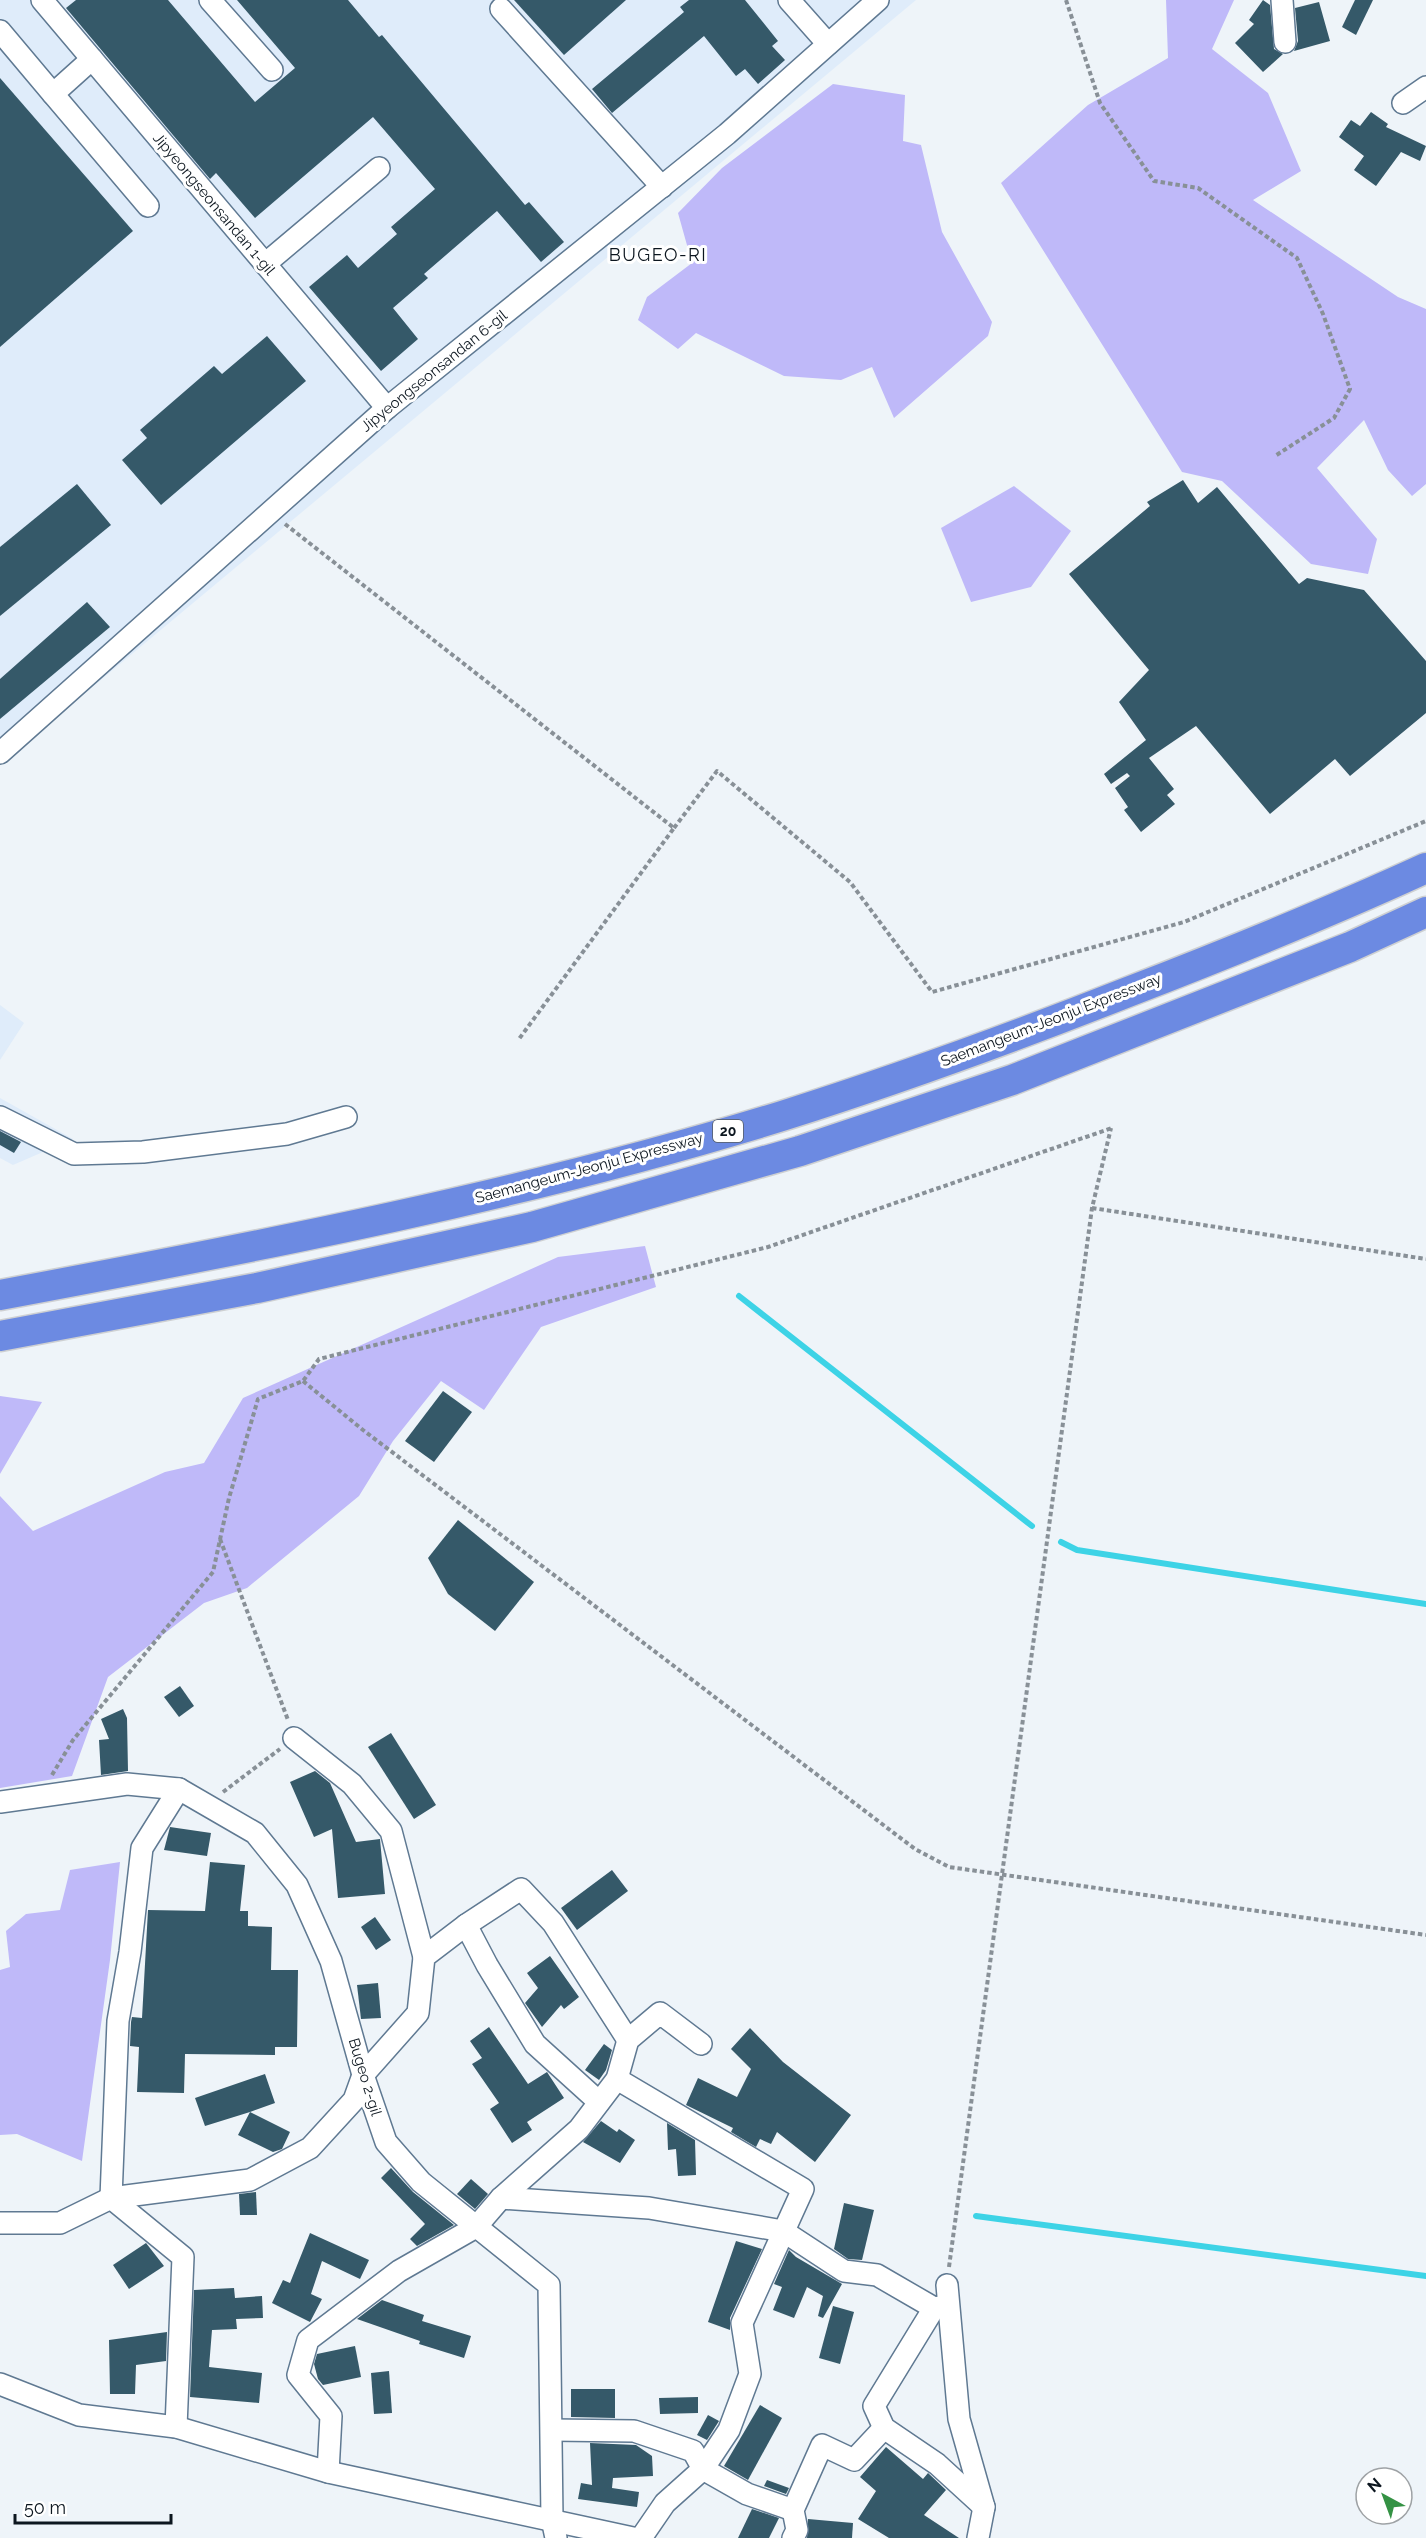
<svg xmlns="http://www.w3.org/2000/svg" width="1426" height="2538" viewBox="0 0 1426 2538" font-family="Raleway,sans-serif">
	<rect width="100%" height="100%" fill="#eef4f9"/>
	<g fill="#dfecfa">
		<polygon points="0,0 916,0 0,764"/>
		<polygon points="0,1005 24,1023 0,1060"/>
		<polygon points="0,1098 73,1139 13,1165 0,1158"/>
	</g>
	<g fill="#bfb9f9">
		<polygon points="1166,0 1234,0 1212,49 1268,93 1301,171 1253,200 1398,297 1426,309 1426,484 1412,496 1388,470 1364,420 1317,468 1377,539 1368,574 1311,564 1222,481 1182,472 1001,183 1088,105 1168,58"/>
		<polygon points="833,84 905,95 903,141 921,145 942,232 992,322 988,336 894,418 872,367 841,380 784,376 696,333 678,349 638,320 647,297 692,263 678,213 722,168"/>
		<polygon points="1014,486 1071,531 1031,587 971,602 941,528"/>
		<polygon points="645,1246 656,1287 541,1327 484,1410 441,1381 393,1441 359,1496 247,1588 204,1603 108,1677 72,1776 0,1788 0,1496 33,1531 165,1472 204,1463 243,1398 558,1257"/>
		<polygon points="0,1396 42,1402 0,1474"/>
		<polygon points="120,1862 110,1960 82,2161 17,2134 0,2135 0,1970 10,1967 6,1931 26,1914 60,1910 70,1870"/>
	</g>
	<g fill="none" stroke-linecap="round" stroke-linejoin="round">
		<g stroke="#3dd3e6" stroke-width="6">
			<polyline points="739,1296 1032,1526"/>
			<polyline points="1061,1542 1077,1550 1426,1604"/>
			<polyline points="976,2216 1426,2276"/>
		</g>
	</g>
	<g fill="#355969">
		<polygon points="76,0 168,0 255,102 295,68 237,0 348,0 379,37 382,35 525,205 529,202 564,242 541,262 497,211 424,274 428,278 393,308 418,339 381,371 309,287 347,255 358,268 397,234 391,227 435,189 373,117 255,218 216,173 210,179 66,8"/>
		<polygon points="514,0 626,0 564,55"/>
		<polygon points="689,0 745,0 778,41 772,46 785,60 758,84 745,69 736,76 704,36 612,113 592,89 684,12 680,7"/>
		<polygon points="1263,0 1270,5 1274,49 1283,54 1263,72 1235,43 1254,24 1249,20"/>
		<polygon points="1355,0 1373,0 1356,35 1342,27"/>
		<polygon points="1319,2 1330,41 1294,51 1298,41 1295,8"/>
		<polygon points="0,78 133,231 0,347"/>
		<polygon points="1371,112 1388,124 1386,127 1426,146 1420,161 1401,152 1376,186 1354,170 1364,156 1339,137 1351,120 1360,126"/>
		<polygon points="267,336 306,381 161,505 122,460 147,438 140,430 214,366 222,374"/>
		<polygon points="1183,480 1198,503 1217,487 1299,584 1307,578 1364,590 1426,661 1426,713 1350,776 1335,759 1270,814 1196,726 1149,758 1174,789 1167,795 1175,804 1141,832 1124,810 1128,807 1115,788 1130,776 1127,773 1111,784 1104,774 1146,740 1119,702 1149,670 1069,574 1150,506 1147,502"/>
		<polygon points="77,484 111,525 0,616 0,547"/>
		<polygon points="87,602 110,627 0,719 0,679"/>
		<polygon points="0,1131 21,1142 14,1153 0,1145"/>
		<polygon points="443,1391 472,1412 434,1462 405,1441"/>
		<polygon points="458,1520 534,1582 495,1631 448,1594 428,1558"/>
		<polygon points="180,1686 194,1706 179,1717 164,1697"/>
		<polygon points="123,1709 127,1718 128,1771 101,1775 99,1740 109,1739 101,1719"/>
		<polygon points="391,1733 436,1805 414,1819 368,1747"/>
		<polygon points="315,1771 330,1783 356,1842 380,1839 385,1894 338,1898 332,1829 314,1837 290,1782"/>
		<polygon points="170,1827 211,1833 207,1856 164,1850"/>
		<polygon points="210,1862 245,1865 240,1911 248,1911 248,1926 272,1927 271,1970 298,1970 297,2047 275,2047 275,2055 185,2054 184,2093 137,2092 139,2047 130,2046 131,2022 132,2017 142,2018 148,1910 205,1911"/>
		<polygon points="612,1870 628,1891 577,1930 561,1908"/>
		<polygon points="375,1917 391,1940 376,1950 361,1927"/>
		<polygon points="550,1956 579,1997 564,2009 561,2005 542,2027 525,2003 538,1988 527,1973"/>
		<polygon points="378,1983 381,2018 361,2019 357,1985"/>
		<polygon points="489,2027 528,2084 547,2072 564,2098 527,2122 532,2130 512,2143 490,2109 499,2103 472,2064 482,2058 470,2041"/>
		<polygon points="750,2028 783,2062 851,2115 815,2162 777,2132 771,2144 760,2139 756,2147 731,2132 733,2128 686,2105 698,2078 737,2097 751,2069 731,2049"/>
		<polygon points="604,2044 612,2050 606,2070 599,2080 585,2070"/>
		<polygon points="265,2074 275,2103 250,2112 290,2132 282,2149 273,2152 238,2135 250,2112 205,2126 195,2098"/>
		<polygon points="601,2121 617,2132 619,2129 635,2140 620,2163 583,2142"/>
		<polygon points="667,2123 695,2140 696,2175 678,2176 676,2149 668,2150"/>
		<polygon points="391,2168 413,2192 454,2225 417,2246 410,2239 425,2224 381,2178"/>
		<polygon points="471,2179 488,2194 475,2209 457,2194"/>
		<polygon points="256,2192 257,2215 240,2215 239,2194"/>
		<polygon points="844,2203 874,2210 862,2260 848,2259 834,2249"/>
		<polygon points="310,2233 369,2260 360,2279 322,2261 311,2294 322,2299 310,2322 272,2303 283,2280 290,2283"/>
		<polygon points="736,2241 762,2249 730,2318 730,2330 708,2322"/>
		<polygon points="146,2243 164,2266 129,2289 113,2265"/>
		<polygon points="789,2250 796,2257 842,2284 823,2318 818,2316 823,2296 807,2287 794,2318 773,2310 782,2287 774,2284"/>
		<polygon points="234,2288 235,2298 262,2296 263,2318 236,2319 237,2329 212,2330 209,2367 262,2373 259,2403 190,2397 194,2290"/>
		<polygon points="382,2300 424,2315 422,2321 471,2336 464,2358 419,2344 420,2341 357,2319"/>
		<polygon points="833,2306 854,2312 840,2364 819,2358"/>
		<polygon points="167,2332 166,2361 136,2365 135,2394 110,2394 109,2340"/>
		<polygon points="355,2346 361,2377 323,2385 318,2379 314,2364 317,2354"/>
		<polygon points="389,2371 392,2413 374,2414 371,2373"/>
		<polygon points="571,2389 615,2389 615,2418 571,2417"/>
		<polygon points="698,2397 698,2413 660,2414 659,2398"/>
		<polygon points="760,2405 782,2418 748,2480 724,2466"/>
		<polygon points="708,2415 719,2421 707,2440 697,2435"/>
		<polygon points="590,2443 636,2445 652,2456 653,2476 613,2478 612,2488 639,2492 637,2507 578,2499 581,2483 592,2485"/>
		<polygon points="886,2447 923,2479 928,2473 946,2490 924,2515 959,2538 889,2538 858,2519 876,2491 860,2477"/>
		<polygon points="767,2480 789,2488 786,2494 764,2486"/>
		<polygon points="752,2509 779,2518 769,2538 738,2538"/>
		<polygon points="808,2519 853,2523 852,2538 807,2538"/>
	</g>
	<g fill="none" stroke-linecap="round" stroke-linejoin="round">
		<defs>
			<g id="minor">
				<polyline points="42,0 387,408"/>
				<polyline points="210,0 272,70"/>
				<polyline points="789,0 828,44"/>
				<polyline points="1282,0 1285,42"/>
				<polyline points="501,9 662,187"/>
				<polyline points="0,31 53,94"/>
				<polyline points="92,59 53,94 148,206"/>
				<polyline points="1403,103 1426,87"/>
				<polyline points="265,264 379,168"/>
				<polyline points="0,753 387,408 727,134 878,0"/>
				<polyline points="0,1117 74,1154 143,1152 287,1134 346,1117"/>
				<polyline points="294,1738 352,1784 391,1831 424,1957"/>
				<polyline points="179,1789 142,1848 130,1952 118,2021 111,2198 250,2180 310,2148 354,2100 363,2075 418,2013 424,1957 466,1925 521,1889 553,1923 628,2040"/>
				<polyline points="0,1802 127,1784 179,1789 255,1833 297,1885 331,1961 363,2075 386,2142 421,2182 549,2285 552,2519 556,2538"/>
				<polyline points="466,1925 487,1965 535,2044 599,2102"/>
				<polyline points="617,2079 803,2189 742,2323 750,2374 729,2430 703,2469 665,2503 641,2538"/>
				<polyline points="501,2198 649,2208 783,2231 844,2271 877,2275 934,2308 948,2306"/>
				<polyline points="0,2223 60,2223 111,2198 183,2257 176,2427"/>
				<polyline points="947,2285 959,2419 984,2507 978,2538"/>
				<polyline points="934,2308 874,2406 884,2428 937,2464 984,2507"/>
				<polyline points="0,2384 79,2415 176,2427 328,2472 633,2538"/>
				<polyline points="552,2430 634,2431 693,2451 703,2469 747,2494 793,2510"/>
				<polyline points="328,2472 331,2416 298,2375 308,2340 399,2271 476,2227 501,2198 579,2129 617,2079 628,2040 660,2013 701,2044"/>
				<polyline points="793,2538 797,2530 793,2510 822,2445 854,2460 884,2428"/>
			</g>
			<g id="highway">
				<path d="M 0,1295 C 263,1246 526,1195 782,1116 C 899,1079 1014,1037 1128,992 C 1229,953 1328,913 1426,868"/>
				<polyline points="0,1336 257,1288 532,1227 800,1151 1012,1080 1350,947 1426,912"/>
			</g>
		</defs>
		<use href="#minor" stroke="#5f7992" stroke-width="24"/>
		<use href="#highway" stroke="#ced0d2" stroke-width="33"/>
		<g stroke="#889097" stroke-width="4" stroke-dasharray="4.5 3" stroke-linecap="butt">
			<polyline points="1066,0 1100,103 1154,181 1198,188 1297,258 1323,314 1350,389 1334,418 1275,456"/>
			<polyline points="285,524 674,828 519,1039"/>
			<polyline points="674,828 717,771 850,882 932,992 1184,922 1426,821"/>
			<polyline points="1092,1208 1426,1259"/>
			<polyline points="303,1381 363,1430 915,1849 949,1867 1426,1935"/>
			<polyline points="220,1539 288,1720"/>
			<polyline points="52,1775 73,1740 213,1572 229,1498 258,1399 303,1381 319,1359 768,1247 1112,1128"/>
			<polyline points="223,1792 280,1749"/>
			<polyline points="949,2267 1092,1208 1111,1128"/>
		</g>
		<use href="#minor" stroke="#fff" stroke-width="21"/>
		<use href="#highway" stroke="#6c8ae2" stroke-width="30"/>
	</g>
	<g text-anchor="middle" stroke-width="6" stroke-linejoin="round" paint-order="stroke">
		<rect fill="#fff" stroke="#555c62" stroke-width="1.5" x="713" y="1120" width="30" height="22" rx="4.5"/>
		<g font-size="14" font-weight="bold" fill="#0c161f">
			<text x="728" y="1136">20</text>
		</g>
		<g font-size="15" fill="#0c161f" stroke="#fff">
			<text transform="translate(214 204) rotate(50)" y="5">Jipyeongseonsandan 1-gil</text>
			<text transform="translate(434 371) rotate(-39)" y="5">Jipyeongseonsandan 6-gil</text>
			<text transform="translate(1051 1020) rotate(-21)" y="5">Saemangeum-Jeonju Expressway</text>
			<text transform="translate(589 1168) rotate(-15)" y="5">Saemangeum-Jeonju Expressway</text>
			<text transform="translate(365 2077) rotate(73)" y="5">Bugeo 2-gil</text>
		</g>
		<g font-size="18" letter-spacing="1.5" fill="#0c161f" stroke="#fff">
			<text x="658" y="261">BUGEO-RI</text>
		</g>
	</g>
	<g transform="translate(1384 2496) rotate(319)"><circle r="28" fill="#ffffff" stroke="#9ea2a5" stroke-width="1.5"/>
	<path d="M0-4.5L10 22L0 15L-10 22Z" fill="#349244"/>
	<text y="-9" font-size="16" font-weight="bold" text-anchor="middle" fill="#0c161f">N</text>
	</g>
	<path d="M15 2514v9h156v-9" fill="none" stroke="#0c161f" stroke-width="3"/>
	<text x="24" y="2514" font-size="18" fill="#0c161f" stroke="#ffffff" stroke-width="4.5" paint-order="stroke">50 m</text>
</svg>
